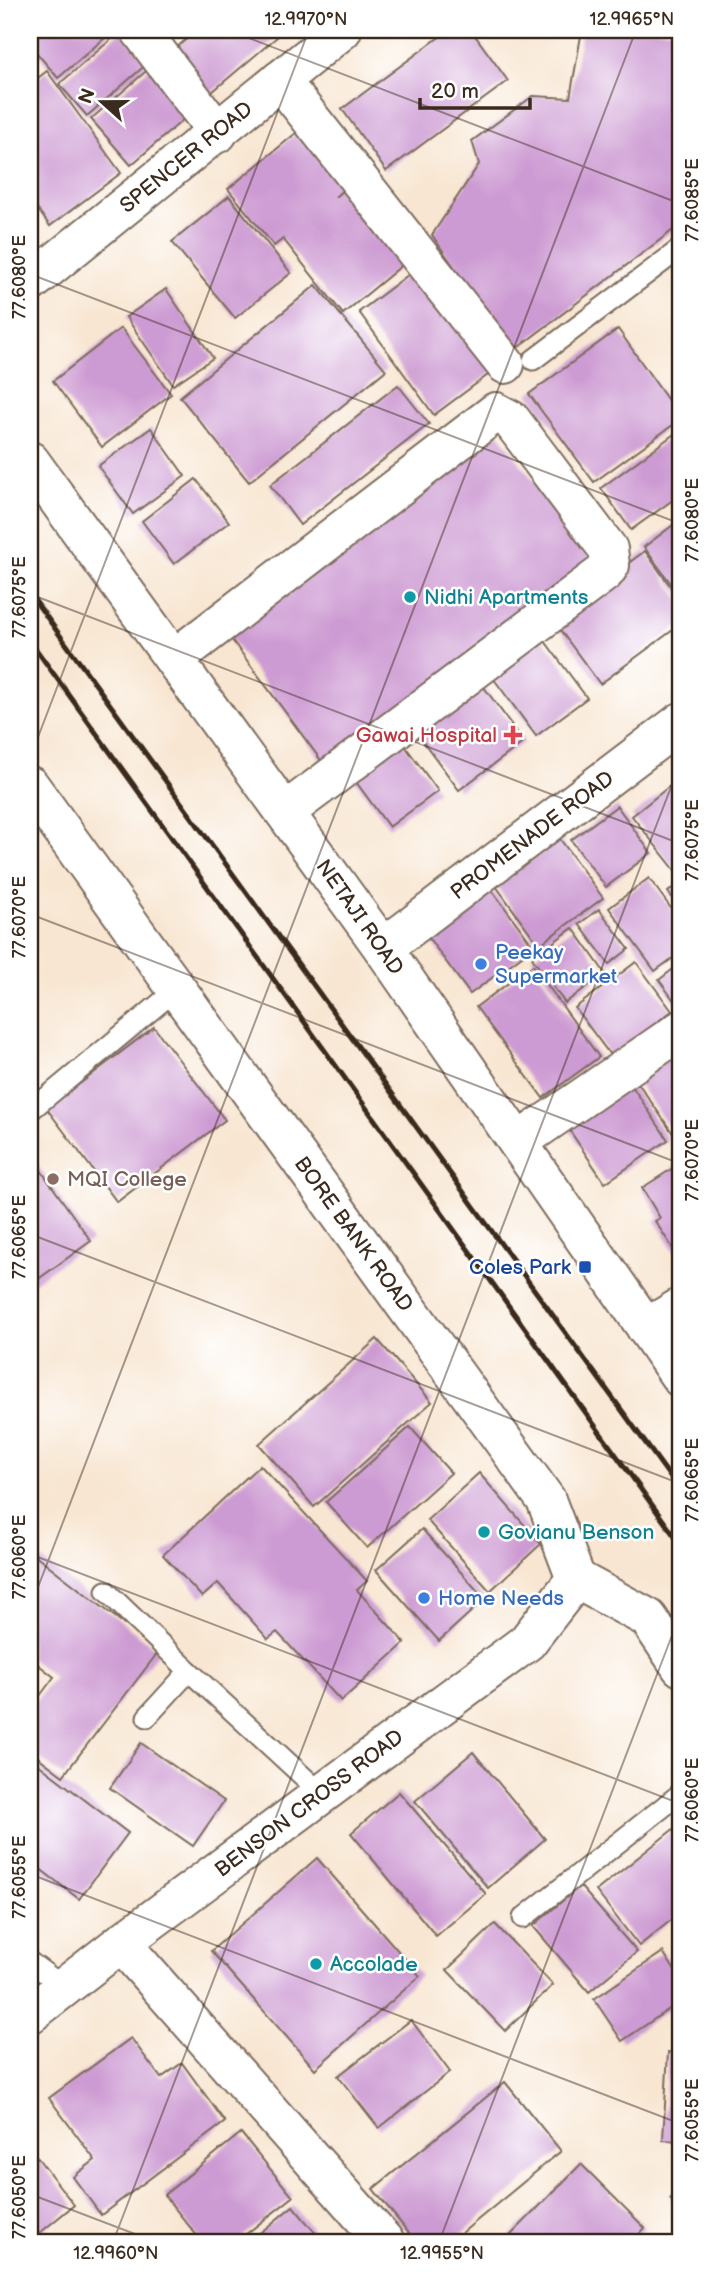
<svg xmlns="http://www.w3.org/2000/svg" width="711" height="2272" viewBox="0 0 711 2272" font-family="'Balsamiq Sans',sans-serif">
	<rect width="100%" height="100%" fill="#fff"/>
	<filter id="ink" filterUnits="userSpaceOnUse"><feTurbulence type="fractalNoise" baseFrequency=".0143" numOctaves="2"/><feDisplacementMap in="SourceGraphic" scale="14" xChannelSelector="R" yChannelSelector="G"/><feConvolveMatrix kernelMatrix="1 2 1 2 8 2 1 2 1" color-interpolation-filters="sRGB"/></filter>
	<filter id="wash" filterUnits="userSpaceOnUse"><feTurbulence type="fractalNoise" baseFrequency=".00686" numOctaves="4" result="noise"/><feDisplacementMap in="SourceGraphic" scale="28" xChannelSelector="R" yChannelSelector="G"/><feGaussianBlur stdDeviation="1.57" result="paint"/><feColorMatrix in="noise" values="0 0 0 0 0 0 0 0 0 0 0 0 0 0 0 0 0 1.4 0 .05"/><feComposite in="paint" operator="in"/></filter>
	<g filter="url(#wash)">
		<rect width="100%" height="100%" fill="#f8e6d2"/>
		<g id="blocks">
			<g fill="#cd9bd3">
				<polygon points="42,30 114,30 58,78 30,45 30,41"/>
				<polygon points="197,30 271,30 277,37 206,97 169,54"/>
				<polygon points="449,30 471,30 508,81 386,171 342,109"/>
				<polygon points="582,30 681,30 681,224 512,352 432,235 479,164 472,141 533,96 570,98"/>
				<polygon points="121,31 148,63 87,116 59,84"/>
				<polygon points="152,66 192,112 131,165 91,119"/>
				<polygon points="47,71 121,173 50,226 30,199 30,84"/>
				<polygon points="301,129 347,186 335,197 352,184 412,257 343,314 283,239 274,246 228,189"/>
				<polygon points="229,196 291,273 235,318 172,242"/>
				<polygon points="420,266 496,369 434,415 359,312"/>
				<polygon points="316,285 386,370 249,482 180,397"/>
				<polygon points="166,289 213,358 173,385 126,317"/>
				<polygon points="121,328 171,394 102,447 53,381"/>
				<polygon points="618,329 681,419 594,482 529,394"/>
				<polygon points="398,385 429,424 300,525 270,485"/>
				<polygon points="494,427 597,567 326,767 223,628"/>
				<polygon points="151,428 185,476 133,514 98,466"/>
				<polygon points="681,429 681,494 631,530 601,488"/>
				<polygon points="196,479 229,522 174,564 142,521"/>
				<polygon points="681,519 681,597 644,547"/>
				<polygon points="645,551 681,601 681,624 600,684 552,619"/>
				<polygon points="536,629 587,698 536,736 485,667"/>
				<polygon points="475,675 524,742 459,790 410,724"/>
				<polygon points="397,735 438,791 389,827 348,771"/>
				<polygon points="681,777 681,873 679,875 632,816"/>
				<polygon points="617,806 651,853 606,887 571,840"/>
				<polygon points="560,839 603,898 539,945 496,886"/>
				<polygon points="649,878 681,922 681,952 655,971 609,908"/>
				<polygon points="486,882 534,947 470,994 422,929"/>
				<polygon points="681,882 681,909 668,892"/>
				<polygon points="599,909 629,949 609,964 579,924"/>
				<polygon points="573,928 605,973 565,1003 532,958"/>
				<polygon points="636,962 672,1011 611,1056 575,1008"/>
				<polygon points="681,963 681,1010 659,980"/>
				<polygon points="533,965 599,1057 543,1098 476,1007"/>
				<polygon points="154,1027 225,1120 117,1202 47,1109"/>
				<polygon points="681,1045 681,1129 674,1135 634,1077"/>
				<polygon points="628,1080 668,1140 605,1183 564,1122"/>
				<polygon points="30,1155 91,1241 30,1285"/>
				<polygon points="681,1163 681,1253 678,1256 655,1221 660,1218 642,1188"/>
				<polygon points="377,1339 432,1402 314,1507 259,1444"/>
				<polygon points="410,1427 451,1473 367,1548 326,1502"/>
				<polygon points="260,1465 367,1581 357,1590 405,1643 341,1701 277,1632 268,1639 218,1583 202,1597 163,1555"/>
				<polygon points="479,1473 541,1544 490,1591 427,1520"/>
				<polygon points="422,1529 485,1599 439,1641 376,1570"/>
				<polygon points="30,1551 159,1651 63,1776 30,1751 30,1709 54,1677 30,1658"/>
				<polygon points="141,1743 224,1801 193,1846 110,1788"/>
				<polygon points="473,1752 545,1839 488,1888 415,1801"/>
				<polygon points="30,1758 128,1833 79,1899 30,1861"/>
				<polygon points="399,1792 486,1894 436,1936 351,1833"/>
				<polygon points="681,1823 681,1912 639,1946 596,1891"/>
				<polygon points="317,1858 420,1976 315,2069 211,1951"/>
				<polygon points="580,1886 637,1952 589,1992 533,1926"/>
				<polygon points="495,1924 553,1985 505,2031 447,1970"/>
				<polygon points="663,1952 681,1980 681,2001 622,2041 594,1999"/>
				<polygon points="411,2020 450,2072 379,2128 338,2076"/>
				<polygon points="131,2038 161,2078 182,2063 225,2122 101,2215 73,2177 95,2160 49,2098"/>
				<polygon points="668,2052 681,2053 681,2141 663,2140"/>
				<polygon points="505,2082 561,2151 451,2242 416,2242 373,2189"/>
				<polygon points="241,2133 293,2197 236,2242 202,2242 164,2195"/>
				<polygon points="30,2148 74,2205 30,2241"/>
				<polygon points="581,2164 645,2228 632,2242 504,2242"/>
				<polygon points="681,2189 681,2211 670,2199"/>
				<polygon points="293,2206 323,2242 249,2242"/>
			</g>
		</g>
	</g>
	<g filter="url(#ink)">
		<use href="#blocks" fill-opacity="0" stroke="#7d6c5d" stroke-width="2"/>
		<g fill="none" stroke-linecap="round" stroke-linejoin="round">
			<defs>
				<g id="lane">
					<polyline points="533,360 681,248"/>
					<polyline points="30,1111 177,989"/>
					<polyline points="106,1591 189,1671"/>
					<polyline points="147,1717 189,1671 322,1794"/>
					<polyline points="523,1918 681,1793"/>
					<polyline points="30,1962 64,1987"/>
				</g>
				<g id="street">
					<polyline points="140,30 218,133"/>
					<polyline points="280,80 505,364"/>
					<polyline points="30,283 342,30"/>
					<polyline points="174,659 496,412 511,420 608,549 610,565 605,572 285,812"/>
					<polyline points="518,1142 681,1030"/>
					<polyline points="646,1328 681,1307"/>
					<polyline points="576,1579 648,1618 681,1667"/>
					<polyline points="121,1943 385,2242"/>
				</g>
				<g id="secondary">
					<polyline points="30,786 546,1500 576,1579 527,1642 121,1943 30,2014"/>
					<polyline points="383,948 681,722"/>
				</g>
				<polyline id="primary" points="30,461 383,948 681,1378"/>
			</defs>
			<use href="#lane" stroke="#7d6c5d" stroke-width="23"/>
			<use href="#street" stroke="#7d6c5d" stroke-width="42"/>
			<use href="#secondary" stroke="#7d6c5d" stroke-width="42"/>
			<use href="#primary" stroke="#7d6c5d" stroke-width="42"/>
			<use href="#lane" stroke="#fff" stroke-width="19"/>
			<use href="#street" stroke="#fff" stroke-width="38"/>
			<use href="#secondary" stroke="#fff" stroke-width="38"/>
			<use href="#primary" stroke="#fff" stroke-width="38"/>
			<g stroke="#3b2a1e" stroke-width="5">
				<polyline points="30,594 681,1492"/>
				<polyline points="30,641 681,1545"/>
			</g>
		</g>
	</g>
	<path fill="none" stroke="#3b2a1e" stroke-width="2" stroke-opacity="0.45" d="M 228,30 L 681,204M 30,274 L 681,524M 30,594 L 681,844M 30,758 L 309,30M 30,914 L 681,1164M 30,1234 L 681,1484M 30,1554 L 681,1804M 30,1608 L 636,30M 30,1874 L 681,2124M 30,2194 L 156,2242M 113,2242 L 681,761M 439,2242 L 681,1612"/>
	<g fill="#0f9aa8" stroke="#fff" stroke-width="2.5">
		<circle cx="410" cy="597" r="7"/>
		<circle cx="484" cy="1532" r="7"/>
		<circle cx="316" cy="1964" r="7"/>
	</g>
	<path fill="#e0444e" stroke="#fff" stroke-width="2.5" d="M509.5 724.5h7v7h7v7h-7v7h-7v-7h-7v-7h7z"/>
	<g fill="#3f7fe0" stroke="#fff" stroke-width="2.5">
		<circle cx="481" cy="964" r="7"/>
		<circle cx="424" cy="1598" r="7"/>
	</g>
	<circle fill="#8d6e63" stroke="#fff" stroke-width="2.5" cx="53" cy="1179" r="7"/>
	<rect fill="#1a4fb4" stroke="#fff" stroke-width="2.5" x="578" y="1260" width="14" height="14" rx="3.5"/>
	<g text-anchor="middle" stroke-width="5" stroke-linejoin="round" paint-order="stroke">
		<g font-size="21" fill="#3b2a1e" stroke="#fff">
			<text transform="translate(186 157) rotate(-39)" y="7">SPENCER ROAD</text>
			<text transform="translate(532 835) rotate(-37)" y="7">PROMENADE ROAD</text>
			<text transform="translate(360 917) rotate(55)" y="7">NETAJI ROAD</text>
			<text transform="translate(354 1234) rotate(54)" y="7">BORE BANK ROAD</text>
			<text transform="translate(309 1803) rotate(-37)" y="7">BENSON CROSS ROAD</text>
		</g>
		<g font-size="21" fill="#0d838f" stroke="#fff" text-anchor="start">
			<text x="424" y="604">Nidhi Apartments</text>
			<text x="498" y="1539">Govianu Benson</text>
			<text x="330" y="1971">Accolade</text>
		</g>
		<g font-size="21" fill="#be3a42" stroke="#fff" text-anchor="end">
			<text x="497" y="742">Gawai Hospital</text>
		</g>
		<g font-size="21" fill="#366cbe" stroke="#fff" text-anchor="start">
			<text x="495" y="959">Peekay<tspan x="495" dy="24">Supermarket</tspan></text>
			<text x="438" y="1605">Home Needs</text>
		</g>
		<g font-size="21" fill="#785e54" stroke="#fff" text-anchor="start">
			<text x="67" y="1186">MQI College</text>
		</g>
		<g font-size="21" fill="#164399" stroke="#fff" text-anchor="end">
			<text x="571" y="1274">Coles Park</text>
		</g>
	</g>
	<rect width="711" height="2272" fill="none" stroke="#fff" stroke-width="77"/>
	<g transform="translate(102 102) rotate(291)" stroke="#ffffff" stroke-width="5" paint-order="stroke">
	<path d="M0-5L12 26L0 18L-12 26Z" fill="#3b2a1e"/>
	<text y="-10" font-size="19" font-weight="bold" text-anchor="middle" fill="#3b2a1e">N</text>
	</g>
	<path d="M420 98v10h110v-10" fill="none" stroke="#3b2a1e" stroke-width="3.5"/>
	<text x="431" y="98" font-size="21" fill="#3b2a1e" stroke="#ffffff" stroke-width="5" paint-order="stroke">20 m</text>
	<rect x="38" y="38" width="634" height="2196" fill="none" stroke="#3b2a1e" stroke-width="2.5"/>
	<g font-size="18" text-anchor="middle" fill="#3b2a1e">
		<text x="306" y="25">12.9970°N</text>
		<text x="632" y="25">12.9965°N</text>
		<text transform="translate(692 200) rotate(-90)" y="6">77.6085°E</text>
		<text transform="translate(19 277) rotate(-90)" y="6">77.6080°E</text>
		<text transform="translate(692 520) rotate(-90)" y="6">77.6080°E</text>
		<text transform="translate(19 597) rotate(-90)" y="6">77.6075°E</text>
		<text transform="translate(692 840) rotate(-90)" y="6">77.6075°E</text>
		<text transform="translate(19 917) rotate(-90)" y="6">77.6070°E</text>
		<text transform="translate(692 1160) rotate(-90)" y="6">77.6070°E</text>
		<text transform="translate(19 1237) rotate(-90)" y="6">77.6065°E</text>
		<text transform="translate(692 1480) rotate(-90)" y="6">77.6065°E</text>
		<text transform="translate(19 1557) rotate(-90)" y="6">77.6060°E</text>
		<text transform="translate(692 1800) rotate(-90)" y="6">77.6060°E</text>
		<text transform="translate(19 1877) rotate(-90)" y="6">77.6055°E</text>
		<text transform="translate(692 2120) rotate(-90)" y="6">77.6055°E</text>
		<text transform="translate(19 2197) rotate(-90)" y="6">77.6050°E</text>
		<text x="116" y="2259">12.9960°N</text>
		<text x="442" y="2259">12.9955°N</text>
	</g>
</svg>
